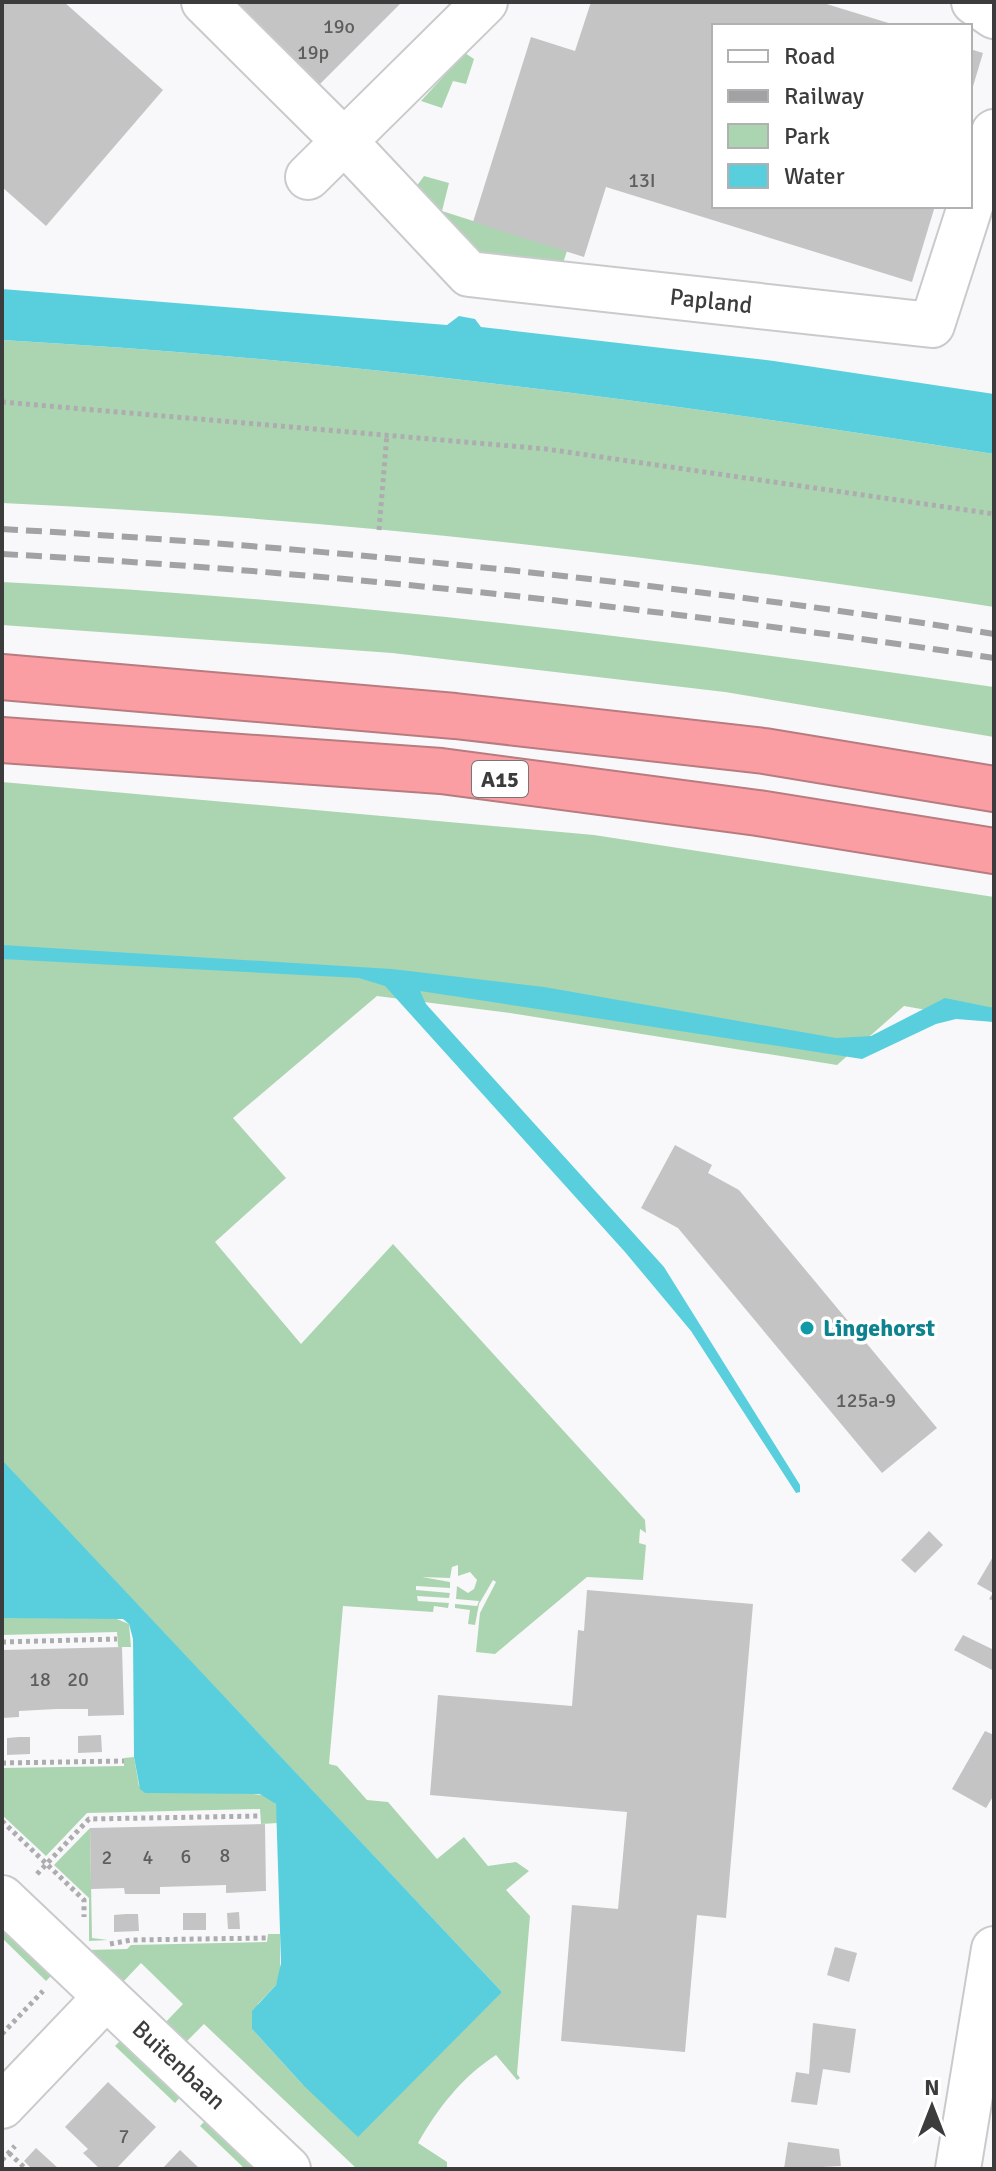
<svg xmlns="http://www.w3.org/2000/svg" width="996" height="2171" viewBox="0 0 996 2171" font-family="Signika,sans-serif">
	<rect width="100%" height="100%" fill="#f8f8fa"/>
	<g fill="#abd5b1">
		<polygon points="465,53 474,59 466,84 453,81 442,108 421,101"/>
		<polygon points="424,176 449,183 442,211 567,251 562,266 480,255 416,187"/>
		<path d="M 2,340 C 335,359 665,401 994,454 L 994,607 C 665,556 334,518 2,503 Z"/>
		<path d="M 2,582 C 334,599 665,639 994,687 L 994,737 L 725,692 L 392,653 L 2,625 Z"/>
		<path d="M 2,782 L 594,835 L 994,897 L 994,1022 L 904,1006 L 837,1065 L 510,1013 L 377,996 L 233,1118 L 286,1178 L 215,1242 L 301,1344 L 393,1244 L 645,1520 L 646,1533 L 640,1529 L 639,1543 L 646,1545 L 643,1580 L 587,1577 L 495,1654 L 476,1652 L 480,1613 L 496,1582 L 493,1580 L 479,1604 L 475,1625 L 468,1624 L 470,1610 L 455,1608 L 455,1604 L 477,1606 L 479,1601 L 456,1599 L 457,1586 L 468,1593 L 474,1589 L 477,1580 L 470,1572 L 458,1576 L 458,1565 L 452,1567 L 450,1578 L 422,1577 L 450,1582 L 450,1588 L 416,1586 L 416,1590 L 450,1593 L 449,1598 L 417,1596 L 418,1601 L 449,1603 L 448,1608 L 434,1606 L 433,1612 L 343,1606 L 329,1764 L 337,1766 L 367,1800 L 388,1802 L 437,1859 L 464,1837 L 488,1866 L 516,1862 L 529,1871 L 506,1890 L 530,1916 L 517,2074 L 520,2078 L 517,2080 L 496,2055 C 462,2077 438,2108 418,2143 L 447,2162 L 447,2169 L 357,2169 L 204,2024 L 184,2044 L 163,2025 L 183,2004 L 141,1963 L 122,1983 L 86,1950 L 127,1949 L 131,1945 L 267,1942 L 268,1934 L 280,1934 L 280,1974 L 276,1985 L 258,2004 L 252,2029 L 303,2085 L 502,1992 L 2,1461 Z"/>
		<polygon points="112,1617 129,1624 131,1647 118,1647 117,1632 2,1635 2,1618"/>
		<polygon points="134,1757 139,1786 266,1795 276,1804 278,1823 261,1824 260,1809 87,1813 46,1856 2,1815 2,1768 124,1766 124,1758"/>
		<polygon points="90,1828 92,1938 108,1940 89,1941 89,1898 54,1865"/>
		<polygon points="2,1924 54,1973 46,1981 2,1938"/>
		<polygon points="122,2039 182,2095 175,2103 115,2046"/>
		<polygon points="208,2118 256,2165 252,2169 245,2169 200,2126"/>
	</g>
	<g fill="#59cfde">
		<path d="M 2,289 L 447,325 L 459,316 L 475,319 L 481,327 L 774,361 L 994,394 L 994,454 C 665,401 335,359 2,340 Z"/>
		<polygon points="2,945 392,969 544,987 836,1038 871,1036 945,998 994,1008 994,1022 956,1019 936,1024 862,1059 420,991 426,1004 664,1267 800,1485 800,1492 796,1493 691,1331 625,1252 385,986 359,978 2,959"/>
		<polygon points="2,1460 502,1992 358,2137 303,2085 252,2029 252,2011 276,1985 281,1963 276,1804 260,1794 145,1793 140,1789 134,1757 133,1639 129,1624 123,1619 2,1618"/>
	</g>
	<g fill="#c4c4c5">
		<polygon points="2,2 64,2 163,90 46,226 2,187"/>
		<polygon points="227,2 402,2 314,90"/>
		<polygon points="591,2 820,2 895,25 714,26 714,206 935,206 912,282 606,187 584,257 473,222 531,37 575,51"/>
		<polygon points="970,49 983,53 971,93 970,93"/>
		<polygon points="675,1145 712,1165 708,1173 739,1190 937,1428 882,1473 678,1228 641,1208"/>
		<polygon points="929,1531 943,1545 915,1573 901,1560"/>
		<polygon points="994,1555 994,1601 989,1599 993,1593 977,1584"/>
		<polygon points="587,1590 753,1604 726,1918 697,1915 685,2052 561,2041 572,1905 618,1909 627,1812 430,1795 438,1695 572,1706 578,1630 584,1631"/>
		<polygon points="963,1635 994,1650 994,1671 954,1650"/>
		<polygon points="122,1647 124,1715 88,1716 88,1709 56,1709 19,1711 19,1717 2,1718 2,1650"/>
		<polygon points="985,1731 994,1735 994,1795 986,1808 952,1789"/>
		<polygon points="101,1735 102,1752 78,1753 78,1736"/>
		<polygon points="19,1737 30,1737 30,1754 7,1755 7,1738"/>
		<polygon points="265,1824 266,1891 226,1893 226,1885 160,1887 160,1894 125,1894 124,1888 91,1889 90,1828"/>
		<polygon points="239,1912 240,1929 228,1929 227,1913"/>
		<rect x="183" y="1913" width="23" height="17"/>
		<polygon points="126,1914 138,1914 139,1931 114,1932 114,1915"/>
		<polygon points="835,1947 857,1953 849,1982 827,1975"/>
		<polygon points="813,2023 856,2029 850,2073 823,2069 817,2105 791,2102 796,2072 809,2074"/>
		<polygon points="108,2082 156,2127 116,2169 100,2169 83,2153 88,2149 65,2127"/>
		<polygon points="788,2142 839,2149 841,2166 784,2169"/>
		<polygon points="36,2148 59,2169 32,2169 24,2161"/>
		<polygon points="180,2150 200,2169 162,2169"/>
	</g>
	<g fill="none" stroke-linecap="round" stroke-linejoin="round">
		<defs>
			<g id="minor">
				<polyline points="204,2 345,142 469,274 932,325 994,132"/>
				<polyline points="974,2 994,16"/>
				<polyline points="308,177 485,2"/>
				<polyline points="2,1898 288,2169"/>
				<polyline points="2,2106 106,1997"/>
				<polyline points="958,2169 994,1949"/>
			</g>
			<g id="highway">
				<polyline points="2,677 455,716 764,751 994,789"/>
				<polyline points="2,740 441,771 758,813 994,851"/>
			</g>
		</defs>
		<use href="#minor" stroke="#c9cacb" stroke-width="48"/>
		<use href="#highway" stroke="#b87c80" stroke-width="48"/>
		<g stroke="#adadaf" stroke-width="5" stroke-dasharray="4 4" stroke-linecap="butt">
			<polyline points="2,402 546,449 994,514"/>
			<polyline points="379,530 387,434"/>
			<polyline points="2,1642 117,1639"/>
			<polyline points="2,1763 124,1761"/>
			<polyline points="2,1821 84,1900 84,1917"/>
			<polyline points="37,1874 89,1819 260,1816"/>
			<polyline points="110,1944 131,1940 268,1938"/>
			<polyline points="2,2034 43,1991"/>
			<polyline points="9,2153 26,2169"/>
			<polyline points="2,2160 15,2146"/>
		</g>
		<use href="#minor" stroke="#fff" stroke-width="44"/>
		<use href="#highway" stroke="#fb9ea4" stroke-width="44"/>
		<g stroke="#a2a2a4" stroke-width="6" stroke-dasharray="16 8" stroke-linecap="butt">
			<path d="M 2,529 C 334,548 665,582 994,634"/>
			<path d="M 2,554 C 335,572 665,609 994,658"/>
		</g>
	</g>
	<circle fill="#0f9aa8" stroke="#fff" stroke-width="3" cx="807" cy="1328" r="8"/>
	<g text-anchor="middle" stroke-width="7" stroke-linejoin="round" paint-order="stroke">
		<g font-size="20" fill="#5e5e5f">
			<text x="339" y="33">19o</text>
			<text x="313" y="59">19p</text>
			<text x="642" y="187">13I</text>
			<text x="866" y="1407">125a-9</text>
			<text x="40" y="1686">18</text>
			<text x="78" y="1686">20</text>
			<text x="225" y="1862">8</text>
			<text x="186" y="1863">6</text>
			<text x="107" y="1864">2</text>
			<text x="148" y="1864">4</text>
			<text x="124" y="2143">7</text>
		</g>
		<rect fill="#fff" stroke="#767677" stroke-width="2" x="472" y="761" width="56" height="36" rx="6"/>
		<g font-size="22" font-weight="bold" fill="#3c3c3d">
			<text x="500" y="787">A15</text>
		</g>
		<g font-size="24" fill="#3c3c3d" stroke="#fff">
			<text transform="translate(711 301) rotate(6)" y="8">Papland</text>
			<text transform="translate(179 2065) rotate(43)" y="8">Buitenbaan</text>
		</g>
		<g font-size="24" font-weight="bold" fill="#0d838f" stroke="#fff" text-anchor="start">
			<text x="823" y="1336">Lingehorst</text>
		</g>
	</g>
	<rect width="996" height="2171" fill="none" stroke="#3c3c3d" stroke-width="8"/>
	<rect x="712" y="24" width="260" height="184" fill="#ffffff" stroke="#b1b1b1" stroke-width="2"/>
	<rect x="728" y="50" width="40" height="12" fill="#ffffff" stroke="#b1b1b1" stroke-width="2"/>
	<text x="784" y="64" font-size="24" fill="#3c3c3d">Road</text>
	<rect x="728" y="90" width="40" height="12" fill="#a2a2a4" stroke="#b1b1b1" stroke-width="2"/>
	<text x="784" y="104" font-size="24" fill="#3c3c3d">Railway</text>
	<rect x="728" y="124" width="40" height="24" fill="#abd5b1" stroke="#b1b1b1" stroke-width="2"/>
	<text x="784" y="144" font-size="24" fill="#3c3c3d">Park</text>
	<rect x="728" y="164" width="40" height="24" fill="#59cfde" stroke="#b1b1b1" stroke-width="2"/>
	<text x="784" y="184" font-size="24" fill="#3c3c3d">Water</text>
	<g transform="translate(932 2107)" stroke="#ffffff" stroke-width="6" paint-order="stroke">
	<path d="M0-6L14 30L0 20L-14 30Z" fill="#3c3c3d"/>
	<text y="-12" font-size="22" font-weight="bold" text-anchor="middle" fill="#3c3c3d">N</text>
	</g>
</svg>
